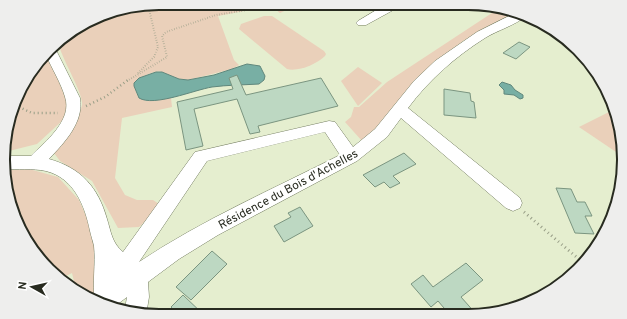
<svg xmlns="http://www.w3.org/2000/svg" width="627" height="319" viewBox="0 0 627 319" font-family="Overpass,sans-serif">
	<rect width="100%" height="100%" fill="#e5eecf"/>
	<g fill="#ead0ba">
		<path d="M 159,3 L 301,3 L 280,13 L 271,6 L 218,16 L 234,60 L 239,65 L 232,69 L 188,80 L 179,79 L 159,71 L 151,73 L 139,78 L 135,89 L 138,97 L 147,101 L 171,98 L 172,107 L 122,118 L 115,178 L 125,195 L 137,200 L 153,200 L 159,204 L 150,217 L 139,227 L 118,228 L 92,181 L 60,161 L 54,153 C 62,140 79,119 82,105 C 84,94 61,58 58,42 L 64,35 L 109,11 Z"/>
		<polygon points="498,9 518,14 463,41 424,73 384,120 362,141 345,122 351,117 354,107 359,107 387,82"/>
		<path d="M 264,16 L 272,16 L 324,51 L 326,54 L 325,56 C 317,64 298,72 287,69 L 239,29 L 241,24 Z"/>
		<polygon points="47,53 69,106 63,120 37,144 5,152 8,119 29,73"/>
		<polygon points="358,67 382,83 358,106 341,81"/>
		<polygon points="615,109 616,109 622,156 579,127"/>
		<polygon points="29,169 58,177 79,200 94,234 99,302 90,300 76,289 72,273 62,278 42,263 15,220 3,170"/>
	</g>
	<g fill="#78afa4" stroke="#60877c">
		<path d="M 247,64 L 260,66 L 265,76 L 264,80 L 259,84 C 243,85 227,85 212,87 C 194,90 154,107 139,98 L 134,86 L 134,83 L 139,78 L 156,72 L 162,72 L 179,79 L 188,80 L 214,75 Z"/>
		<polygon points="502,82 511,85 515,90 523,95 523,98 520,99 514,95 504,94 504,90 499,85"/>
	</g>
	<g fill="#bdd8c2" stroke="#7b9580">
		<polygon points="519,42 530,47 516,59 503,53"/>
		<polygon points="237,75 246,95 321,78 338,106 258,126 260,132 250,134 237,99 194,109 203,146 186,150 177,102 233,89 229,78"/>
		<polygon points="444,89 470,93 471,101 474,102 476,118 444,115"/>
		<polygon points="404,153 416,164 393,176 400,183 390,188 384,182 375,187 363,175"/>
		<polygon points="556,188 571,189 577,202 585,202 592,216 585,216 594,234 575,233"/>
		<polygon points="300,207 313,226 284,242 274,226 291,217 288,213"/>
		<polygon points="212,251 227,264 191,300 176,287"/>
		<polygon points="466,263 483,280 461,297 477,315 450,315 438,301 431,307 411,284 423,275 433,287"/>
		<polygon points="183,295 205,316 180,316 171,307"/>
	</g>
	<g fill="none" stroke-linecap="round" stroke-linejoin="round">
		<defs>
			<g id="minor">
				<path d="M 388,3 L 420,3 C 413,12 407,10 397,8 L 366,25 L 358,25 L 356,23 L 358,21 Z"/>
				<path d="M 515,13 L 526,16 C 514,26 498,30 485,38 C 455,57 429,80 408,108 L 520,198 L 522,203 L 520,208 L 513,211 L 506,208 L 401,118 L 387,137 L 357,161 L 218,235 L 179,259 L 148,282 L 149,297 L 146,315 L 125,309 L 127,297 L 115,306 L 95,301 C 92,284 96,264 94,246 C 93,241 91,236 90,231 C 85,206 74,178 46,171 C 32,168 18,170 3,169 L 5,156 L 31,156 C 45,142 73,120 65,97 C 61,83 52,69 46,55 L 53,48 L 55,48 L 80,98 C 84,122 65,142 49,159 C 81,168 98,187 107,219 C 111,232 112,243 123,252 L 195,152 L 329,121 L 335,122 L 353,147 L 375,129 L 414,81 L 435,61 L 477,32 ZM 325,132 L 340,155 C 273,189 202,220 139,262 L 207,161 Z"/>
			</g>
		</defs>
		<use href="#minor" stroke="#747d61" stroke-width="1"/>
		<g stroke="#989e87" stroke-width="2" stroke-dasharray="0.5 2" stroke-linecap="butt">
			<polyline points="138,73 154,57 158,47 148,5"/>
			<polyline points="127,81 167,57 162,36 166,32 216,15 247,10 270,3"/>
		</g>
		<g stroke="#989e87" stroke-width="2.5" stroke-dasharray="1 3" stroke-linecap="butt">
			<polyline points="19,95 19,107 32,113 58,113"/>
			<polyline points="86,106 105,97 128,80"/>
		</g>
		<polyline stroke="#989e87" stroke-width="3" stroke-dasharray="1 3.5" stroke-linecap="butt" points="524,212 581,261"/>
		<use href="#minor" fill="#fff" fill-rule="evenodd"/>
	</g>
	<g text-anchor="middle" stroke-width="4" stroke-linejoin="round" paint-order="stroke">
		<g font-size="12" fill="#282b20" stroke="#fff">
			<text transform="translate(288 189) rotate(-28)" y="4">Résidence du Bois d'Achelles</text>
		</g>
	</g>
	<path d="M0 0H627V319H0ZM159 10H468A149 149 0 0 1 617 159V160A149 149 0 0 1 468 309H159A149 149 0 0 1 10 160V159A149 149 0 0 1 159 10Z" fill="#eeeeed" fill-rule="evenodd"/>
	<path fill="none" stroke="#282b20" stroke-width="2" d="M159 10H468A149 149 0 0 1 617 159V160A149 149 0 0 1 468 309H159A149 149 0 0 1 10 160V159A149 149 0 0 1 159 10Z"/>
	<g transform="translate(32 287) rotate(278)" stroke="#ffffff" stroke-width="3" paint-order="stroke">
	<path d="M0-3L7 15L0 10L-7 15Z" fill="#282b20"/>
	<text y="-6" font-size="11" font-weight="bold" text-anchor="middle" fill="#282b20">N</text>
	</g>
</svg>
